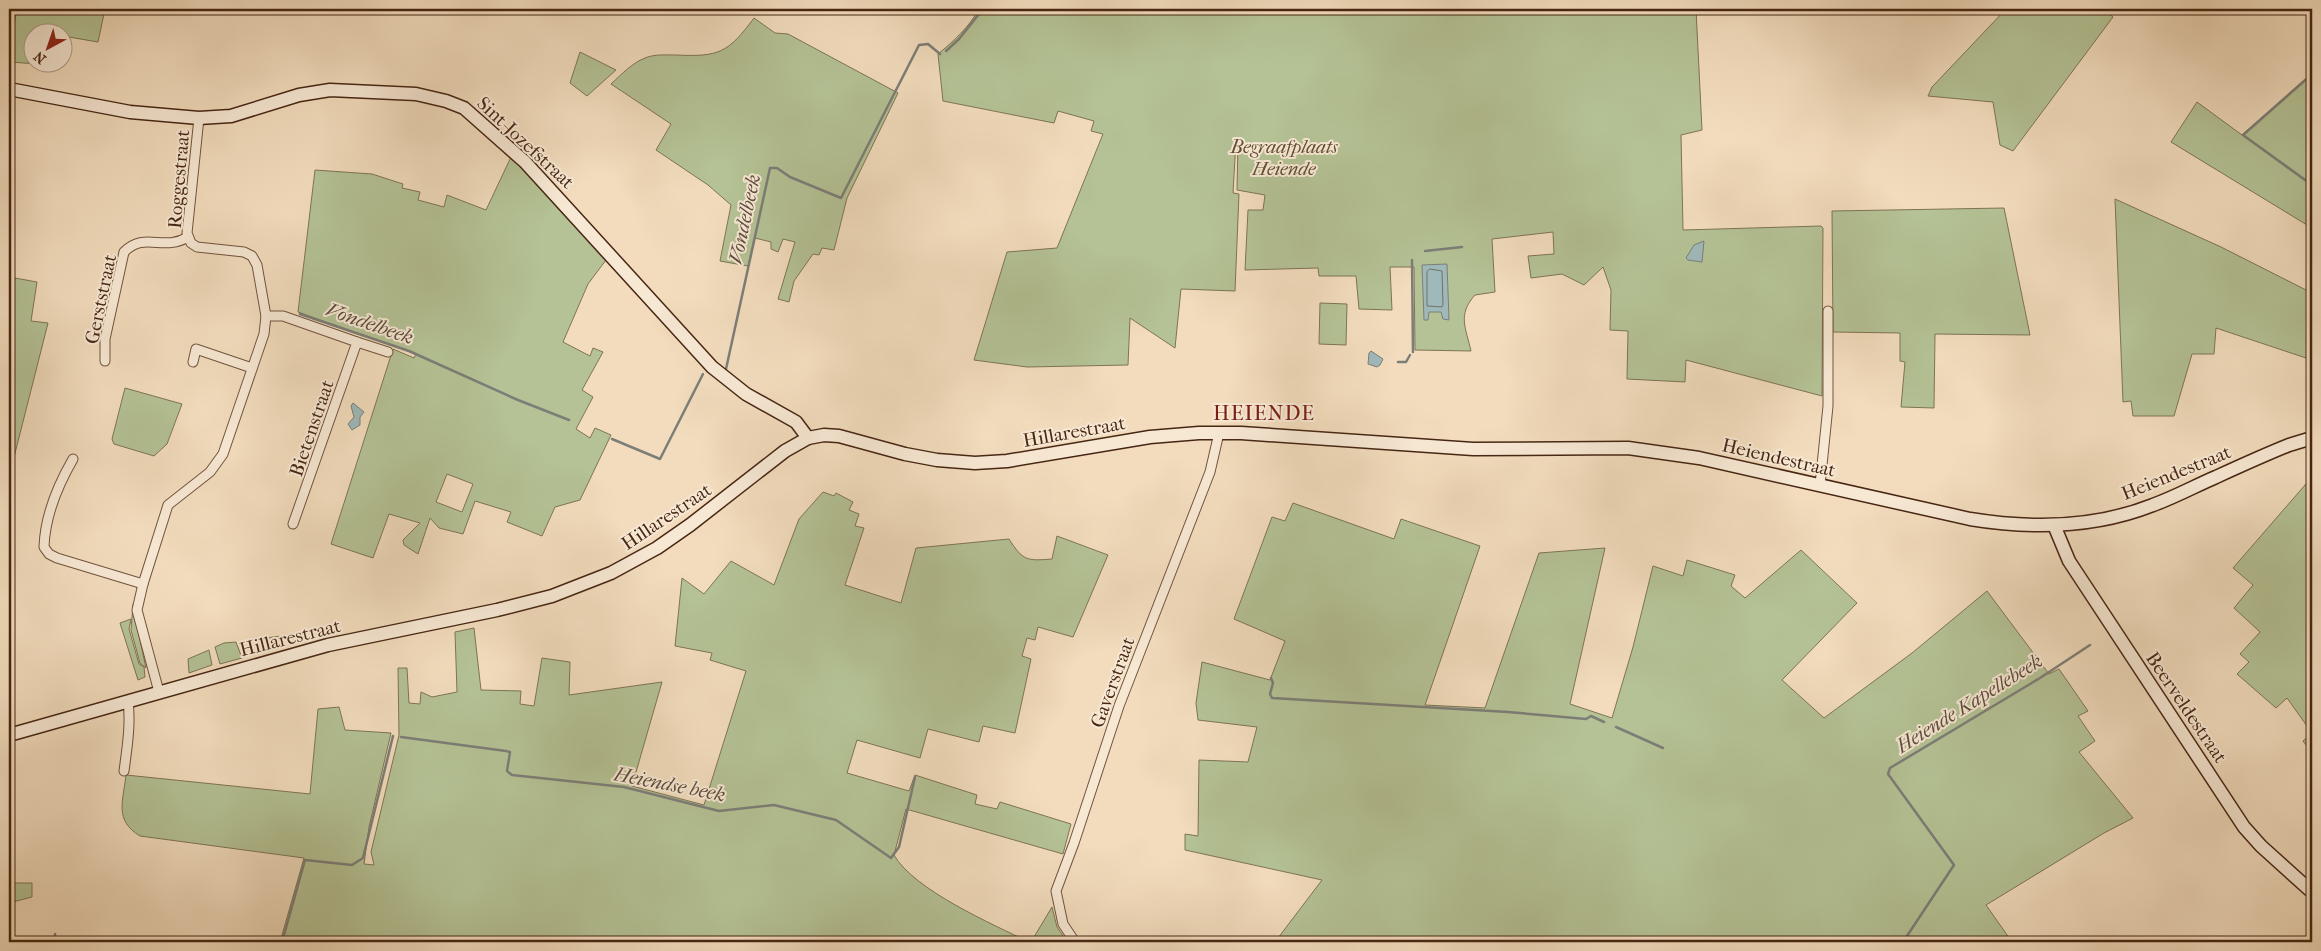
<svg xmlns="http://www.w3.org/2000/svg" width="2321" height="951" viewBox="0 0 2321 951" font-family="'IM FELL French Canon',serif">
	<rect width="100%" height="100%" fill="#f2dcbd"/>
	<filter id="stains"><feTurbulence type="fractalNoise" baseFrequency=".004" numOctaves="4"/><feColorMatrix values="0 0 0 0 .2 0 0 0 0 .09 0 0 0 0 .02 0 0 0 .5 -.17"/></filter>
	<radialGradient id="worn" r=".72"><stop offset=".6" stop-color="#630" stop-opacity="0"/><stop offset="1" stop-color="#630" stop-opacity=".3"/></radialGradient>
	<g fill="#b4c295" stroke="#7e7454" fill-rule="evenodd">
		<polygon points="10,9 105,9 98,42 63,36 62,32 32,32 32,62 38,63 38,64 9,62 9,46 17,10"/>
		<path d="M 979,9 L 1532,9 L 1540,12 L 1540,9 L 1696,9 L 1702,130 L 1681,135 L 1683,230 L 1821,226 L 1823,228 L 1822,396 L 1686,360 L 1685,382 L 1627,379 L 1628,331 L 1610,330 L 1611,290 L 1603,267 L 1584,285 L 1562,274 L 1531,278 L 1528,256 L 1554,254 L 1553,232 L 1492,239 L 1495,292 L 1475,295 C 1457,315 1466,328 1471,351 L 1415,350 L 1414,267 L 1390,267 L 1392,310 L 1359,309 L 1356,276 L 1319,276 L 1318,268 L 1245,270 L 1248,210 L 1263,210 L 1265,195 L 1237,190 L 1238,141 L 1236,141 L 1233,193 L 1239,194 L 1235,291 L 1181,289 L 1175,348 L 1130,318 L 1128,365 L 1027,367 L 974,360 L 1007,252 L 1057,248 L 1103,134 L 1091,131 L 1094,121 L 1058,111 L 1054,123 L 943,101 L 938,54 C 954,41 969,27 979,9 Z"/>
		<polygon points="2006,9 2104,9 2113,17 2013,151 2000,145 1993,102 1928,96 1932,87"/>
		<path d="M 754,18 L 775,33 L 788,34 L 898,93 L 847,198 L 834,250 L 822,248 L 819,255 L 813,254 L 794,281 L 789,302 L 778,299 L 795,242 L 783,239 L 778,252 L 771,249 L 771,242 L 755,238 L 748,266 L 720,261 L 731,205 L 708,185 L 656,150 L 671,124 L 611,84 C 622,74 632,63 645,58 C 654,54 666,55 676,55 C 719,57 728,53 754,18 Z"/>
		<polygon points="580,52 616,70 587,96 570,83"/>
		<polygon points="2312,74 2312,228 2171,142 2197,102 2242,135"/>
		<path d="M 511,157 L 606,260 L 588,284 L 563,342 L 590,356 L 593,348 L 603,352 L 582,390 L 593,397 L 576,429 L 590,438 L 595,428 L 611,435 L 580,500 L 555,507 L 542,536 L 507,522 L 511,512 L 475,501 L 463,534 L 439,528 L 430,518 L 418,554 L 404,545 L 403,540 L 420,523 L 389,514 L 373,558 L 331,544 L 393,349 L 414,358 L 416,354 L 298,312 L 315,170 L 372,174 L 403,184 L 402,188 L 420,192 L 418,200 L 444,207 L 447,195 L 486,210 ZM 447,474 L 473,484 L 462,512 L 436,502 Z"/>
		<polygon points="2115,199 2221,247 2312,293 2312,360 2216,328 2214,354 2192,354 2174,416 2133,416 2131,401 2123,402"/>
		<polygon points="2004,208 2030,335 1935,334 1934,408 1901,407 1905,362 1900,361 1900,333 1833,332 1832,211"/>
		<polygon points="15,278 37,282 31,321 48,323 9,477 9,297 11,298"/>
		<polygon points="1320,303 1347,304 1346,345 1319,344"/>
		<polygon points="125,388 182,404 167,444 154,456 114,444 112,439"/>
		<polygon points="2312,477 2312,753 2303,741 2312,733 2287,698 2276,708 2237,674 2249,662 2240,654 2260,632 2234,608 2253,585 2233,568"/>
		<path d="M 823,492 L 834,496 L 836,493 L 853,502 L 849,510 L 859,514 L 855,526 L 864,528 L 845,585 L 901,603 L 916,548 L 1009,539 C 1023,561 1027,561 1052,559 L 1057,536 L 1108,555 L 1073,637 L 1038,627 L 1035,640 L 1027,638 L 1022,656 L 1031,659 L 1015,733 L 983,726 L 979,742 L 928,729 L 920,758 L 857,740 L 847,773 L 909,791 L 915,775 L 977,795 L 975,804 L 997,809 L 1000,802 L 1071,824 L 1063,854 L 906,809 L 894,855 C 914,890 992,924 1029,942 L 280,942 L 304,858 L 140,836 C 114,820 123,802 126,775 L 310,794 L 318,709 L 339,707 L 345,730 L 391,733 L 369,827 L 364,864 L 374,865 L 371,852 L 399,735 L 398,668 L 407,668 L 409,703 L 420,704 L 421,692 L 432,697 L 457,692 L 455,632 L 474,628 L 481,690 L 521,691 L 520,704 L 534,706 L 542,658 L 570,662 L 569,695 L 662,682 L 632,786 L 704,805 L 746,671 L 710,660 L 712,653 L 675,646 L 682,578 L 704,594 L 731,561 L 774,585 L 799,519 Z"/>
		<polygon points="1293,503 1394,539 1401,519 1480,546 1425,705 1485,708 1539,553 1605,548 1570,704 1612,718 1633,647 1653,566 1683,576 1687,560 1735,575 1731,586 1745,598 1801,550 1857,603 1782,680 1824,718 1912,653 1987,591 2049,674 2059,669 2088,711 2078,716 2095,741 2079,752 2133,818 2104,833 1986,905 2012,942 1275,942 1322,880 1185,850 1185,834 1198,836 1199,760 1248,762 1257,727 1198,720 1196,703 1202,662 1270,680 1285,641 1234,619 1272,517 1285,521"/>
		<polygon points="133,604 135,604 135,617 146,668 140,663 131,630"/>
		<polygon points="131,619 129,629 139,664 144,667 145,677 138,680 120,623"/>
		<polygon points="282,636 284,646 267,651 258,650 256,645 257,639"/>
		<polygon points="236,642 242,658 220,664 215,647 224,643"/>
		<polygon points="209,650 212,665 189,673 188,659"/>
		<polygon points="9,883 32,883 32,897 9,903"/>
		<polygon points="1052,907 1057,927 1067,942 1031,942"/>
	</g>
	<g fill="#9fb9bb" stroke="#7c7e78">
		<polygon points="1704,241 1702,262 1688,260 1686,258 1694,245"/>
		<polygon points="1447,264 1449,320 1443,319 1441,312 1429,312 1428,320 1424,320 1422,265"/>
		<polygon points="1371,351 1383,359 1380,365 1377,367 1368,364 1369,353"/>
		<polygon points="353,403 364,412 360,417 360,425 352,430 348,424 354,417 351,406"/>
	</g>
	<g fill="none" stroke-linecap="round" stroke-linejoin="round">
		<polygon stroke="#737067" stroke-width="1" points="1430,269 1442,271 1443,305 1442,307 1427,306 1427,272"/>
		<g stroke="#7c7e78" stroke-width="2.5">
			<polyline points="946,51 959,39 983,9"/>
			<polyline points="2312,74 2243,135 2312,185"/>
			<polyline points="1425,251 1462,247"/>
			<polyline points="1412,260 1413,352"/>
			<polyline points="300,314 409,351 518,400 569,420"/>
			<polyline points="1398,362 1406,362 1410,355"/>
			<polyline points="726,369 770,168 777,168 790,177 841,198 919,45 928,44 940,54"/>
			<polyline points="612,439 660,459 703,374"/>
			<polyline points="1271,678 1273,683 1270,694 1272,698 1508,712 1586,719 1591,716 1604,722"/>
			<polyline points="1616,727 1663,748"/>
			<polyline points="401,737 506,751 510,752 507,771 512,775 624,787 719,811 774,805 836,820 891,858 899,847 915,777"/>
			<polyline points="55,942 55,934"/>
			<polyline points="282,942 305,860 352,865 363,858 393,736"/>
			<polyline points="1903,942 1954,865 1888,774 1890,768 2040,678 2090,645"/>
		</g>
		<defs>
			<g id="street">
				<polyline points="266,316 283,316 357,342 293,524"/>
				<polyline points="357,342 388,352"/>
				<path d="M 105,361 L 105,339 L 124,252 C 145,231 163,252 188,237"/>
				<polyline points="193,362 196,349 252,368"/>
				<path d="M 73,459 C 58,485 45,516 44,547 L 49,554 L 57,558 L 143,584"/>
				<polyline points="1820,485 1828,406 1828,311"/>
				<polyline points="159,692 137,610 143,584 168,505 210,472 223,454 264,334 266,316 257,265 252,256 244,252 197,247 191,243 187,233 199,118"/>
				<path d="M 124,771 C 127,748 131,724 128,701"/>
				<polyline points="1075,942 1063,924 1056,891 1074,843 1119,706 1210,472 1219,433"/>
			</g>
			<g id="secondary">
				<polyline points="9,89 130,112 199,118 231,116 299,95 330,90 416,94 446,101 464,108 525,162 712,367 746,394 796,422 808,438"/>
				<polyline points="2054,525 2069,561 2244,827 2261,846 2312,892"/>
				<path d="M 9,735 L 328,645 L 497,610 L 552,596 L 611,573 L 657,548 L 690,525 L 785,451 L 808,438 L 824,435 L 839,436 L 905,454 L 937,460 L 975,463 L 1007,461 L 1150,437 L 1199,433 L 1241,433 L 1473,449 L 1628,448 L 1699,458 L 1970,519 C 2031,529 2095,528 2153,505 C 2175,497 2195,486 2216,477 C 2240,466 2264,455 2289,445 L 2312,438"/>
			</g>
		</defs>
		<use href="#street" stroke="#72543e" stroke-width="11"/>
		<use href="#secondary" stroke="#472613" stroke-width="15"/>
		<use href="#street" stroke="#f7e8d4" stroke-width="9"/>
		<use href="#secondary" stroke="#f7e8d4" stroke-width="12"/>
	</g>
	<g text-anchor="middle" stroke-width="4" stroke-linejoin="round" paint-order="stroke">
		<g font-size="19" fill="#472613" stroke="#f7e8d4">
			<text transform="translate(526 142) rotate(43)" y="7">Sint-Jozefstraat</text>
			<text transform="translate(178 179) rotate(-85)" y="7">Roggestraat</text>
			<text transform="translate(100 299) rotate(-78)" y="7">Gerststraat</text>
			<text transform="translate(311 428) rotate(-71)" y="7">Bietenstraat</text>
			<text transform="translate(1074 431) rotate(-10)" y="7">Hillarestraat</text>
			<text transform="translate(1779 457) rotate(13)" y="7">Heiendestraat</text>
			<text transform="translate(2176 472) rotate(-22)" y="7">Heiendestraat</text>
			<text transform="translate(666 516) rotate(-34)" y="7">Hillarestraat</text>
			<text transform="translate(290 637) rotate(-14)" y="7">Hillarestraat</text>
			<text transform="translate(1112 682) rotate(-70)" y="7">Gaverstraat</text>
			<text transform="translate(2187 707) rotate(56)" y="7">Beerveldestraat</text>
		</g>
		<g font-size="19" font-style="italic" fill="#624d34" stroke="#f7e8d4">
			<text x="1284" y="153">Begraafplaats<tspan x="1284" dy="22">Heiende</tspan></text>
		</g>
		<g font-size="20" font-style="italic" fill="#5d4b3d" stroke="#f7e8d4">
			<text transform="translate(744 219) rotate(-78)" y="7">Vondelbeek</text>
			<text transform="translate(370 323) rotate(19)" y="7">Vondelbeek</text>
			<text transform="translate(1969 703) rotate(-32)" y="7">Heiende Kapellebeek</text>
			<text transform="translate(670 784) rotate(11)" y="7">Heiendse beek</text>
		</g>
		<g font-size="21" letter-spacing="1" fill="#7a1f14" stroke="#f7e8d4">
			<text x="1264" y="420">HEIENDE</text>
		</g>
	</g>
	<rect width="2321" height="951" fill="none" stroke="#f2dcbd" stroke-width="30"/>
	<rect x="10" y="10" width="2301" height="931" fill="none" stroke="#472613" stroke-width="2.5"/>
	<rect x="15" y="15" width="2291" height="921" fill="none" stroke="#472613"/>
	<g transform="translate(48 48) rotate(220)"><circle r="24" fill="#f7e8d4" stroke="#b19a87"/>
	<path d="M0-4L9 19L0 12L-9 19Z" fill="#8f2418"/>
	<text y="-8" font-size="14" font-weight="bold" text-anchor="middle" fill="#472613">N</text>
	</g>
	<rect width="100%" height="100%" filter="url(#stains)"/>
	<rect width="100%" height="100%" fill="url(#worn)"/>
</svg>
